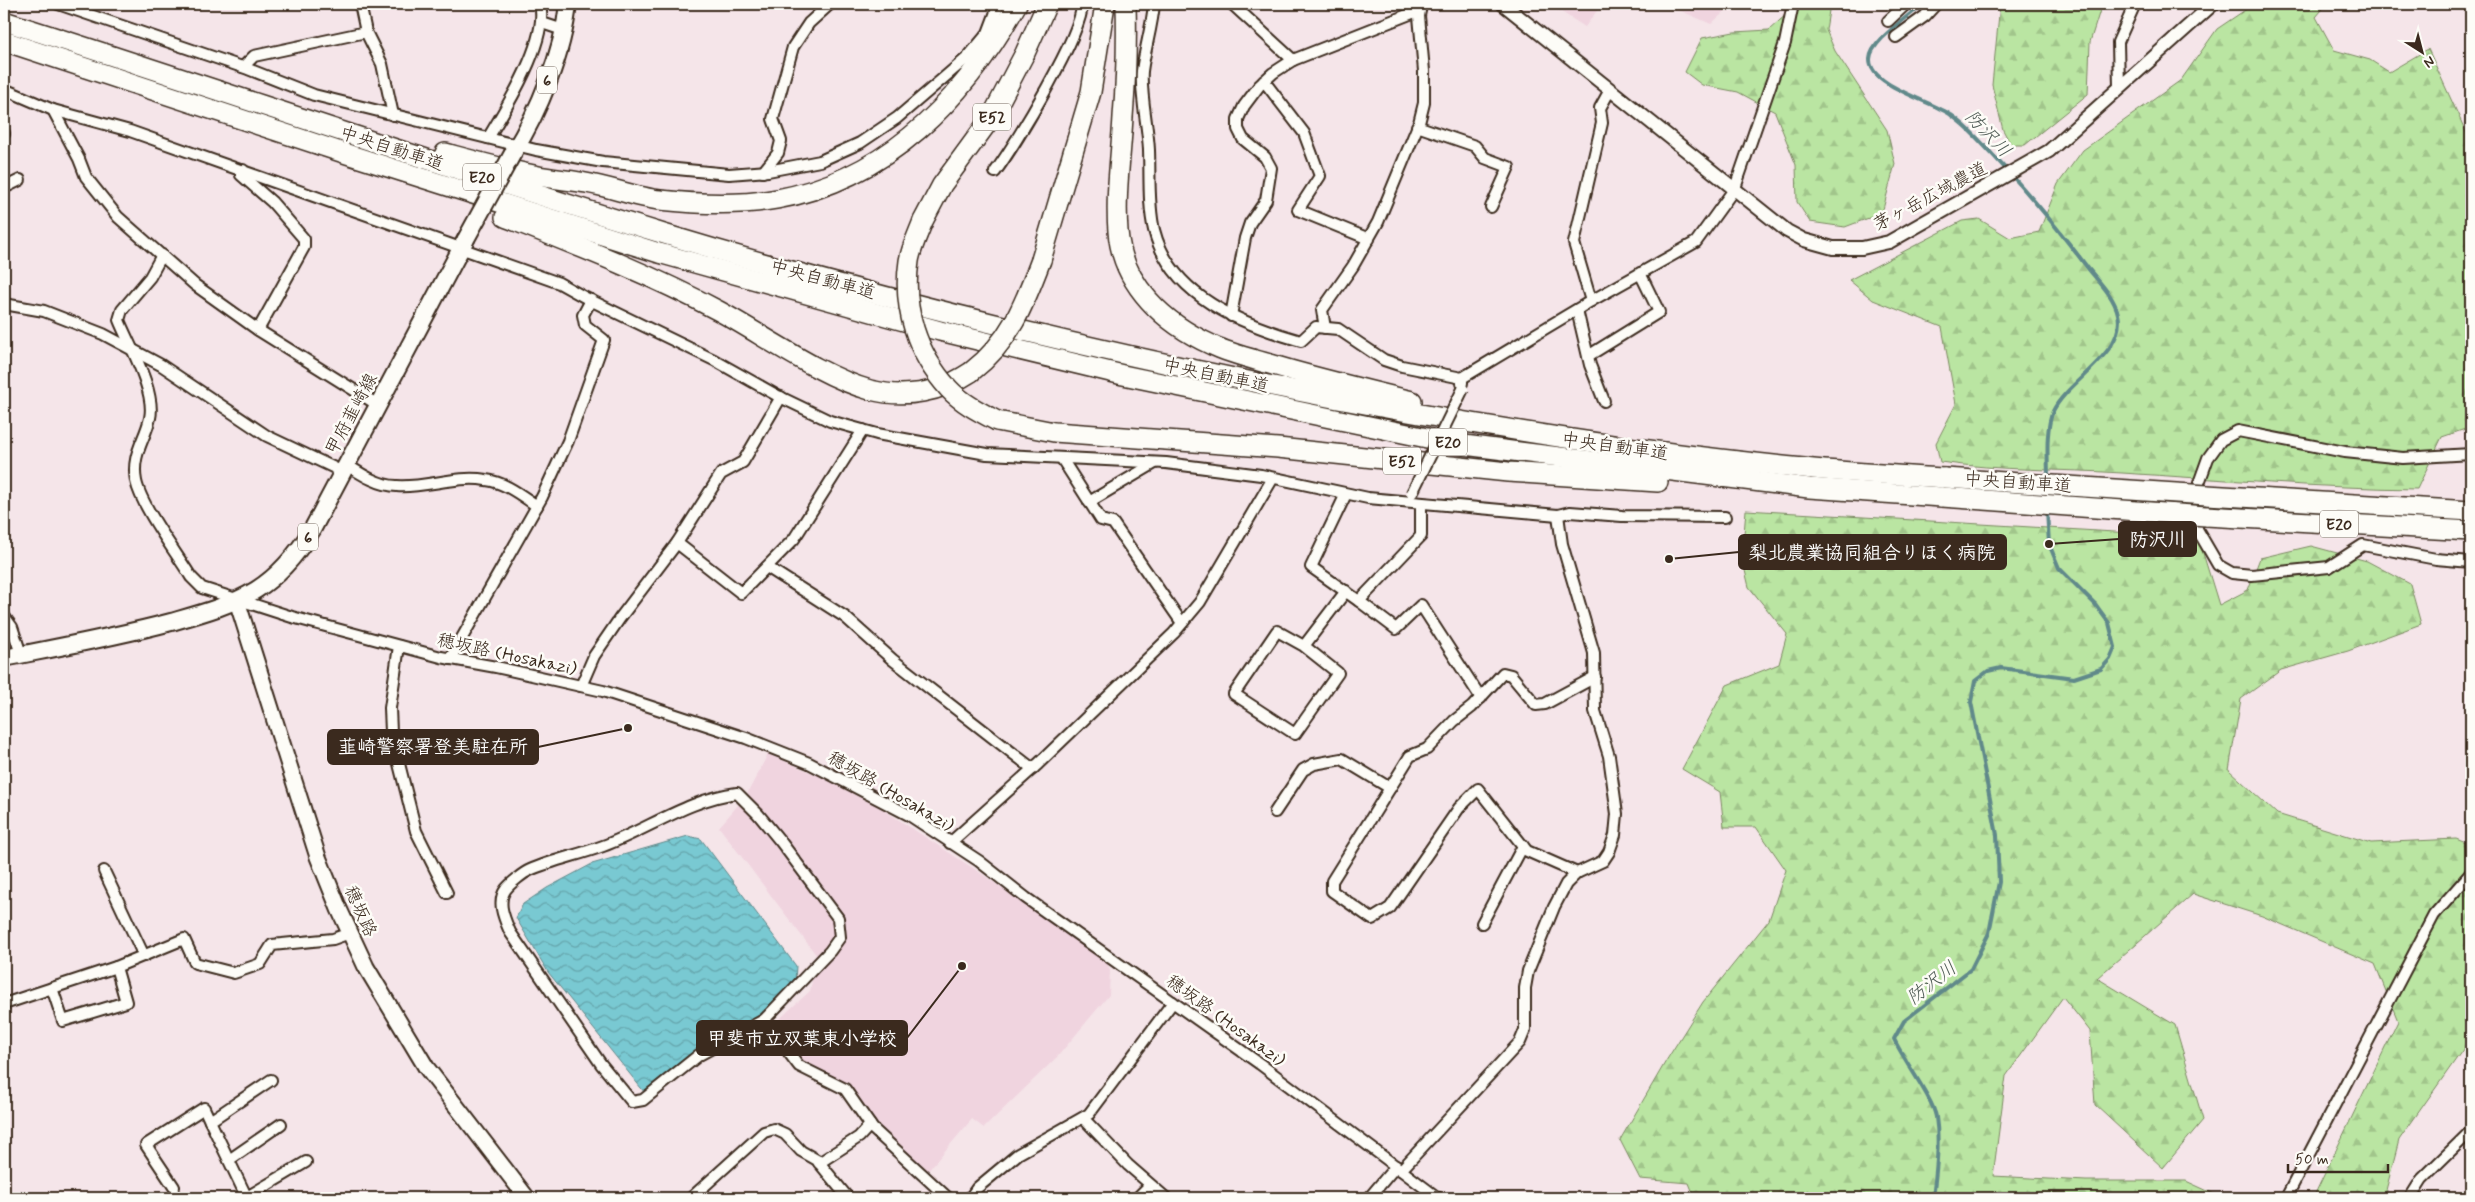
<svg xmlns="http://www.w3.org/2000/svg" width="2475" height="1202" viewBox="0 0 2475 1202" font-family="Mynerve,'Klee One',sans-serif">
	<defs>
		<pattern id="forest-firs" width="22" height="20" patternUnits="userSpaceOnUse" patternTransform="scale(1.25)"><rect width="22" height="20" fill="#bae5a2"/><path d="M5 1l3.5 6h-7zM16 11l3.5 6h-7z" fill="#a1c58b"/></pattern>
		<pattern id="water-waves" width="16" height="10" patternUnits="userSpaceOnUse" patternTransform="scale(1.25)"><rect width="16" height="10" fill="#79c9d2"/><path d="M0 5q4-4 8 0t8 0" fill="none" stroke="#64a3aa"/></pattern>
	</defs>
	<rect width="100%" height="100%" fill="#f5e5e9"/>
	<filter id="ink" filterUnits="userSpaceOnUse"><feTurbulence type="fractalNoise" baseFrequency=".02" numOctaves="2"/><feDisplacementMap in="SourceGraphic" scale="10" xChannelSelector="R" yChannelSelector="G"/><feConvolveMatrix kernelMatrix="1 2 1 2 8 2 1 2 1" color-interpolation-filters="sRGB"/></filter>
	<g filter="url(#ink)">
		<g fill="#f0d4df">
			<polygon points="1549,4 1602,4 1585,27"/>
			<polygon points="1665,4 1733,4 1711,24"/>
			<polygon points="768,754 817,775 882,809 979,872 1107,963 1110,970 1109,995 1058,1056 984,1128 972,1119 927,1172 875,1124 849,1084 805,1065 773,1025 810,991 817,956 719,827 746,796"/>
		</g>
		<g fill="url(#forest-firs)" stroke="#7a8860">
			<polygon points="1798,4 1830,4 1826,30 1835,51 1887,130 1895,164 1882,213 1845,227 1810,222 1797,202 1796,165 1775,112 1738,92 1702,85 1685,72 1702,38 1734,32 1769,30"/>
			<polygon points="2000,4 2102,4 2090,42 2088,94 2025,145 2011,145 2003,130 1992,85"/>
			<path d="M 2254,4 L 2327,4 L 2316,17 L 2334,50 L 2370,60 L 2389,72 L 2428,49 L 2471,143 L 2471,427 L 2442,437 L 2417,489 C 2318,488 2220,479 2122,473 C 2061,469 2000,471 1940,462 L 1936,443 L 1956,404 L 1942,327 L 1873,300 L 1849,280 L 1962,221 L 1979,219 L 2010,238 L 2039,232 L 2058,184 L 2083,150 L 2181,80 L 2217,29 Z"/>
			<polygon points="1746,510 2198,537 2219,605 2248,590 2260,558 2311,546 2367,561 2410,584 2421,624 2348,651 2281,670 2241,699 2229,770 2277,814 2371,843 2456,839 2471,845 2471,1038 2399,1140 2384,1198 2313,1198 2398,1021 2375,964 2262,916 2193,894 2097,978 2175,1025 2203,1120 2163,1168 2095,1105 2090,1031 2063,997 2006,1076 1993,1176 2086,1181 2186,1181 2223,1198 1695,1198 1689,1183 1640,1179 1620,1140 1666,1061 1703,1002 1769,920 1786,870 1756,827 1724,827 1720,792 1682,769 1727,685 1779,664 1787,634 1749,587 1742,558"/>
		</g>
		<polygon fill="url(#water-waves)" stroke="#60898a" points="688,836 701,839 796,966 795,982 759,1015 653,1096 645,1093 548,972 516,918 523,904 547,888 592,864"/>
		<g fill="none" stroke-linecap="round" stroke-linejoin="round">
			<g stroke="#60898a" stroke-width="4">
				<path d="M 1922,4 C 1909,17 1869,42 1870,60 C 1870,86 1932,101 1951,115 C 1967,126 1979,140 1992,154 C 2026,190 2057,227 2087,267 C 2098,281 2114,296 2118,314 C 2127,352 2068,380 2053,411 C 2045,431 2048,458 2048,479"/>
				<path d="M 1933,1198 C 1936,1172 1940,1143 1936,1117 C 1933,1099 1903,1059 1894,1039 L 1904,1021 L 1971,969 L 1989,933 L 1999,882 L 1997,835 L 1971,702 L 1975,681 L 1988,671 L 2001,668 L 2074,678 L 2101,669 L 2110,659 L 2115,647 L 2109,623 L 2095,604 L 2059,568 L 2049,544 L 2047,511"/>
			</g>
			<defs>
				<g id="minor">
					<polyline points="58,4 248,69 314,95 536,150 603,162 729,174 768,171 820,161 860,143 897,118 968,57 988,33 999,4"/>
					<polyline points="360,4 366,32 382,64 393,115"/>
					<path d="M 1154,4 C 1152,27 1145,48 1142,71 C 1140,93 1148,127 1149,150 C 1150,176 1148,205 1154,230 C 1171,297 1242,324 1301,341 L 1316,327 L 1338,329 L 1384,360 L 1402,366 L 1462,378"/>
					<polyline points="1232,4 1293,60"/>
					<polyline points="1888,21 1906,4"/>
					<polyline points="542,23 563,30"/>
					<polyline points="1896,37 1925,16 1936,4"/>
					<polyline points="243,67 254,56 366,32"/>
					<polyline points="1264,81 1304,133 1320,176 1298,210 1369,239"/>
					<polyline points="2119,87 2118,42 2135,4"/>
					<polyline points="4,89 53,110 130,131 559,283 586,298 714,360 778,396 830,421 877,434 987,454 1166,463 1261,475 1368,498 1558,515 1570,512 1622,516 1725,517"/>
					<polyline points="53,110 79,159 86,177 118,217 195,285 258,330 378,405"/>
					<polyline points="1417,126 1475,146 1485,158 1509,167 1491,207"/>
					<polyline points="4,134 4,133"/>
					<path d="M 488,138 C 507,107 549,39 540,4"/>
					<polyline points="243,170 241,175 272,202 304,239 304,247 258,330"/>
					<polyline points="763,172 778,153 781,141 773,119 793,47 809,23 830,4"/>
					<path d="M 995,172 C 1015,145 1083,33 1082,4"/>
					<polyline points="4,188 20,180"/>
					<path d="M 162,255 L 150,277 L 122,310 L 119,320 C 129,345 156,391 150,418 C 145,440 131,455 136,481 C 141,506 177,554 191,577 L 202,588 L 292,617 L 441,657 L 496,667 L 603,691 L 746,738 L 809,763 L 909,815 L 979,861 L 1026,898 L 1260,1064 L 1438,1198"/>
					<polyline points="1591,301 1574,243 1602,123 1600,108 1610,90"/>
					<polyline points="4,304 44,311 103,334 161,365 267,436 343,472"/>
					<polyline points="1577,310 1590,365 1604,401"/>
					<polyline points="1231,316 1245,238 1250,223 1266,200 1271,168 1265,157 1243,139 1238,129 1238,119 1244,106 1259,86 1273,73 1293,60 1420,10"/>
					<polyline points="1325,328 1322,310 1353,266 1378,222 1419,123 1424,103 1424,71 1419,16 1421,5"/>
					<polyline points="1588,356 1659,312 1640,273"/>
					<polyline points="1462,383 1462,378 1591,301 1696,242 1735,188 1785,43 1793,4"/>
					<polyline points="2471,454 2403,458 2345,452 2238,431 2221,440 2208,458 2199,483 2197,529 2218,565 2232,573 2252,575 2329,567 2363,545 2436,559 2471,562"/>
					<polyline points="1062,459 1101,520 1113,523 1182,623"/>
					<path d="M 347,465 C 361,474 379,486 397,486 C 426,488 456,475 486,480 C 505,482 522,496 537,506"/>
					<polyline points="1346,494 1311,567 1359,601"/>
					<polyline points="1089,502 1155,463"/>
					<polyline points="1421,504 1421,536 1359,601 1396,629 1421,605 1481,698"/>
					<polyline points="677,543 741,593 794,539 863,430"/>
					<polyline points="767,567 845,617 893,660 1033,769"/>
					<polyline points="4,616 12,627 21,654"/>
					<polyline points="399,646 390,708 391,732 416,831 447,893"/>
					<polyline points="1304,646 1277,631 1234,694 1295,734 1338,673 1304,646 1346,591"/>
					<polyline points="450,659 542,497 568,441 604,340 585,325 583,315 591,300"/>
					<polyline points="581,686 594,656 620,618 677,543 721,474 743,462 781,397"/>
					<path d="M 737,793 L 758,814 L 781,842 L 838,918 L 840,937 L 830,951 L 764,1020 L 699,1055 L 643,1100 L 632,1102 L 601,1064 L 510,932 C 505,920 496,902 506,889 C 511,883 523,873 530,870 C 553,860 579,855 603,846 C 647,830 689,799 737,793 Z"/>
					<polyline points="1275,812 1303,770 1314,764 1342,759 1390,788"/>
					<polyline points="950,843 1038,764 1174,633 1200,602 1273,478"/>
					<polyline points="104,871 144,956"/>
					<polyline points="1577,873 1527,851 1478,789 1459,808 1390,908 1372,919 1332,891 1332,881 1410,756 1427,749 1454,721 1472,707 1503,673 1511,675 1536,705 1545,704 1595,677"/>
					<polyline points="1482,923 1523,846"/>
					<polyline points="52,988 63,1021 126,1002 116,967"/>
					<polyline points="4,1004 116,967 184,939 195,963 234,973 260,964 272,945 333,939 350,933"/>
					<polyline points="764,1020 799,1066 845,1089 873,1129 948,1198"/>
					<polyline points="1083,1118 1128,1165 1166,1198"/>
					<polyline points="229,1160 281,1124"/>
					<polyline points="819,1163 859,1137 870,1125"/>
					<polyline points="1401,1170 1520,1042 1525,1030 1525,988 1528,971 1554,907 1566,884 1577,873 1603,861 1609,852 1615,835 1617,814 1609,756 1595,711 1594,653 1562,544 1558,515"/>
					<polyline points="174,1187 146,1145 204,1108 210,1121"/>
					<polyline points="247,1197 306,1162"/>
					<polyline points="247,1198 210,1121 271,1080"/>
					<polyline points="691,1198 764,1132 774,1129 785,1134 801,1151 817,1160 848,1198"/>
					<polyline points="970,1198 977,1188 1018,1154 1089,1114 1173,1002"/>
					<polyline points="1137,1198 1150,1185"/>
					<polyline points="1369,1198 1396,1166"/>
					<polyline points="2286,1198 2434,915 2471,873"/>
					<polyline points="2410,1198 2422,1179 2471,1131"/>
				</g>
				<polyline id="tertiary" points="1503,4 1787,231 1804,240 1833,248 1862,248 1889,242 2049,151 2213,4"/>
				<polyline id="secondary" points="237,601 318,857 339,909 366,967 426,1067 527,1198"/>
				<g id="primary">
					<path d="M 513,153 C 539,111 563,53 568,4"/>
					<path d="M 4,658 C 60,647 115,637 171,622 C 199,614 230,606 256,590 C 280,575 297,554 312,530 L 466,239"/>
				</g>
				<g id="motorway">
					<path d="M 1126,4 C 1127,42 1126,80 1123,117 C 1121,155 1115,193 1118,231 C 1122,285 1165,324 1212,345 C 1233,355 1258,360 1280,367 C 1324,380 1368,390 1412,401"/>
					<path d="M 4,21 C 224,91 442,167 664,234 C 859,293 1058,342 1258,383 C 1439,420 1620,450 1804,468 C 1851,473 1898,475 1945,478"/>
					<polyline points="4,41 347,154 659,253 940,331 1123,375 1456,444 1809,488 1942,497"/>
					<path d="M 445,153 C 475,161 504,169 534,175 C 551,179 569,180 586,183 C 610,187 635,197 660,200 C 697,204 739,206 777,199 C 887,179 964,99 1017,4"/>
					<path d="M 505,217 C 578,246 650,274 719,311 C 765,336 822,377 870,390 C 906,399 941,392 971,372"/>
					<polyline points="923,221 942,185 991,118 1025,53 1047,4"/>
					<polyline points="1041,260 1091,92 1105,4"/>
					<polyline points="997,421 1054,432 1278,448 1508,472 1658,482"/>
					<polyline points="2207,495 2471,511"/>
					<polyline points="2206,516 2471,531"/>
				</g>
			</defs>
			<use href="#minor" stroke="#3b2a1e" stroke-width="14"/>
			<use href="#tertiary" stroke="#3b2a1e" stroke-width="16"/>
			<use href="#secondary" stroke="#3b2a1e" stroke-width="19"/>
			<use href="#primary" stroke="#3b2a1e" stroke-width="20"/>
			<use href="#motorway" stroke="#3b2a1e" stroke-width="22"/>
			<use href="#minor" stroke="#fdfcf7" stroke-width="10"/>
			<use href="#tertiary" stroke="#fdfcf7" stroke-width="12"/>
			<use href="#secondary" stroke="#fdfcf7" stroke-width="15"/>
			<use href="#primary" stroke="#fdfcf7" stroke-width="16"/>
			<use href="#motorway" stroke="#fdfcf7" stroke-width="19"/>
			<defs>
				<polyline id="minor-bridge" points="1412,493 1463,389"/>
				<polyline id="primary-bridge" points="466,239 513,153"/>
				<g id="motorway-bridge">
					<path d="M 923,221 C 918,234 911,248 909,261 C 902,308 917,354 949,389 C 962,403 980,412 997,421"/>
					<path d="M 971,372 C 1010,342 1024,305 1041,260"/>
					<polyline points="1945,478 2207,495"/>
					<polyline points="1942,497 2206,516"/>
				</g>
			</defs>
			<use href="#minor-bridge" stroke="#3b2a1e" stroke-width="14" stroke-linecap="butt"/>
			<use href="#primary-bridge" stroke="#3b2a1e" stroke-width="20" stroke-linecap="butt"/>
			<use href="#motorway-bridge" stroke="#3b2a1e" stroke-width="22" stroke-linecap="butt"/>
			<use href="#minor-bridge" stroke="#fdfcf7" stroke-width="10"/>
			<use href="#primary-bridge" stroke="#fdfcf7" stroke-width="16"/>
			<use href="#motorway-bridge" stroke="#fdfcf7" stroke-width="19"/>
		</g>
	</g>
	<g text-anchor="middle" stroke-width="5" stroke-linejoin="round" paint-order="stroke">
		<g fill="#fdfcf7" stroke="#75695f" stroke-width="1">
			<rect x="537" y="66.5" width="20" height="27" rx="4"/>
			<rect x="973" y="103.5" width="38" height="27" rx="4"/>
			<rect x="463" y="163.5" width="38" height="27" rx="4"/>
			<rect x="1429" y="428.5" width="38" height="27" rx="4"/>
			<rect x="1383" y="447.5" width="38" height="27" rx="4"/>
			<rect x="2320" y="510.5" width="38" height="27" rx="4"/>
			<rect x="298" y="523.5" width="20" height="27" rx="4"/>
		</g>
		<g font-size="16" font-weight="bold" fill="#3b2a1e">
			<text x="547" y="86">6</text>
			<text x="992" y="123">E52</text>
			<text x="482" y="183">E20</text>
			<text x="1448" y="448">E20</text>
			<text x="1402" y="467">E52</text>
			<text x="2339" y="530">E20</text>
			<text x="308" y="543">6</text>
		</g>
		<g font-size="18" fill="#3b2a1e" stroke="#fdfcf7">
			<text transform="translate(392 148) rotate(18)" y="6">中央自動車道</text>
			<text transform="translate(1930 196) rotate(-28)" y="6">茅ヶ岳広域農道</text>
			<text transform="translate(823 279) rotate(15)" y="6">中央自動車道</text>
			<text transform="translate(1216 375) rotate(12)" y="6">中央自動車道</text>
			<text transform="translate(351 414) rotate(-62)" y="6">甲府韮崎線</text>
			<text transform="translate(1615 446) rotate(8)" y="6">中央自動車道</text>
			<text transform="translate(2018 482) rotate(4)" y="6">中央自動車道</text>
			<text transform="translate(507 654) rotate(12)" y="6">穂坂路 (Hosakazi)</text>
			<text transform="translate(891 791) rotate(30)" y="6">穂坂路 (Hosakazi)</text>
			<text transform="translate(361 911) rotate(66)" y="6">穂坂路</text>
			<text transform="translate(1226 1020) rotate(36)" y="6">穂坂路 (Hosakazi)</text>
		</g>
		<g font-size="19" font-style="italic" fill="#4e5a54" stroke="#fdfcf7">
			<text transform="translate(1989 133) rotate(46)" y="7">防沢川</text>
			<text transform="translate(1931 982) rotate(-38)" y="7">防沢川</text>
		</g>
	</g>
	<path fill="none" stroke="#3b2a1e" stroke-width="2" d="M2049 544L2119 539M1669 559L1739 552M628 728L538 747M962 966L907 1038"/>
	<g fill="#3b2a1e" stroke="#fdfcf7" stroke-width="2">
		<circle cx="2049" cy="544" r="5"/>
		<circle cx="1669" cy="559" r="5"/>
		<circle cx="628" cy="728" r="5"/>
		<circle cx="962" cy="966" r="5"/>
	</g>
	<g fill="#3b2a1e" stroke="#3b2a1e" stroke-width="2">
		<rect x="2119" y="522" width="77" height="34" rx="5"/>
		<rect x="1739" y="535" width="267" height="34" rx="5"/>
		<rect x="328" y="730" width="210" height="34" rx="5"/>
		<rect x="697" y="1021" width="210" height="34" rx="5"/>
	</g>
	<g font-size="19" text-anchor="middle" font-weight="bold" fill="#fff">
		<text x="2158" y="546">防沢川</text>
		<text x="1872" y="559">梨北農業協同組合りほく病院</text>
		<text x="433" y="753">韮崎警察署登美駐在所</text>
		<text x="802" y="1045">甲斐市立双葉東小学校</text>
	</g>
	<rect width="2475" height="1202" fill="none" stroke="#fdfcf7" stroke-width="20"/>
	<rect x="10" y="10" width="2455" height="1182" fill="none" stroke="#3b2a1e" stroke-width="2" filter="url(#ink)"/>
	<g transform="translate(2422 52) rotate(144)" stroke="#fdfcf7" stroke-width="4" paint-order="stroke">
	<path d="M0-4L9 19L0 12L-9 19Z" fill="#3b2a1e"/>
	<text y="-8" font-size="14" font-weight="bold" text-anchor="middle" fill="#3b2a1e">N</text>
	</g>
	<path d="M2288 1164v8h100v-8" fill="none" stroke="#3b2a1e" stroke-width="2.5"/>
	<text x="2295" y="1164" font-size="15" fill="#3b2a1e" stroke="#fdfcf7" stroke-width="4" paint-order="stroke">50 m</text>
</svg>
